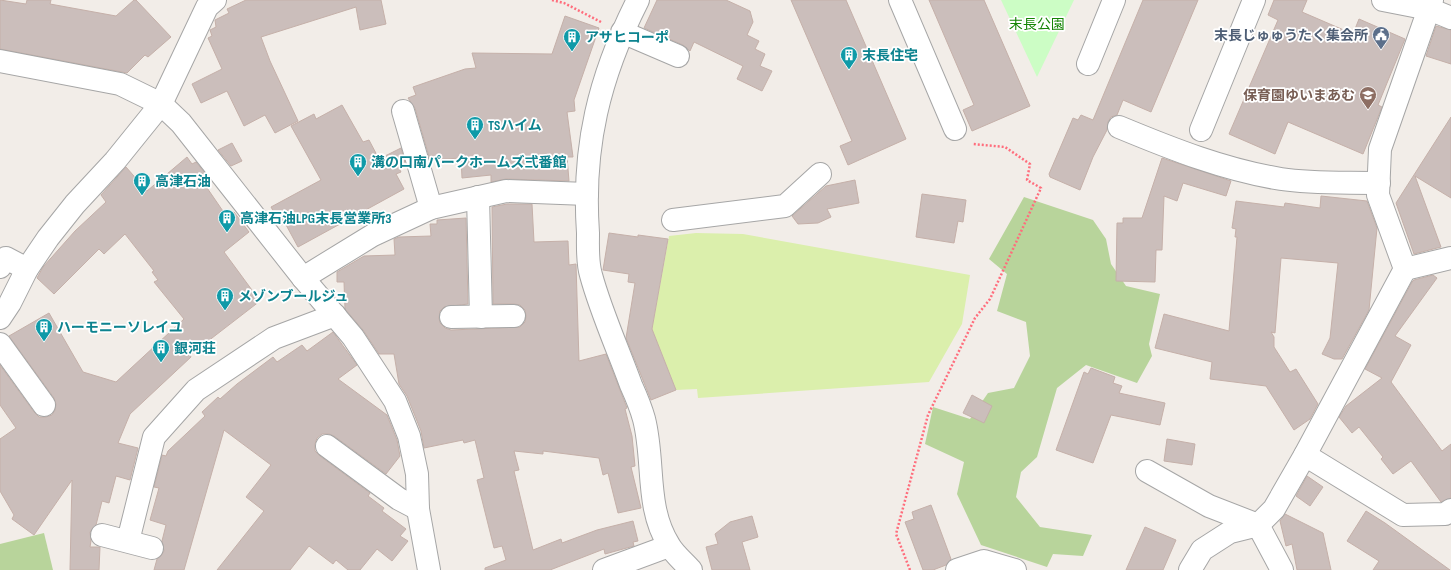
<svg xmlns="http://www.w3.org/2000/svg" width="1451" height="570" viewBox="0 0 1451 570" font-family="'Sofia Sans Condensed','Noto Sans JP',sans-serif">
	<rect width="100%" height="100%" fill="#f2ede8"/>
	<polygon fill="#dbefac" points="696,233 743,234 970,275 962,324 929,382 698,398 697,389 676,390 652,329 669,236"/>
	<g fill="#b8d49b">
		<polygon points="1024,197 1093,220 1106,239 1111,264 1126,286 1160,294 1149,344 1152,356 1137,383 1086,365 1057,388 1037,457 1021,472 1016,497 1040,527 1092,535 1083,556 1053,554 1047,567 981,545 957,494 964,462 925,444 933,407 970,419 988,393 1014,388 1030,356 1026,322 997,311 1007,274 989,259"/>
		<polygon points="44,533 53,570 0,570 0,544"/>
	</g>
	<polygon fill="#ccfdc5" points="1001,0 1074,0 1037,77"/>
	<g fill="#cbbebb" stroke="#c5b0a9">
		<polygon points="0,0 26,4 27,0 51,0 50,4 116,16 134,0 136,0 171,37 148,57 145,55 127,73 0,49"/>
		<polygon points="246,0 381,0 386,24 360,30 356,7 261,37 270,61 298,121 275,133 265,115 244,126 227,91 201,103 192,84 222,69 208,38 212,36 210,30 216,27 215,20 229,13 227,9"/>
		<polygon points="657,0 726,0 750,11 753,22 747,35 759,41 755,49 765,54 760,66 772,71 762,91 737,79 743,66 694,42 690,51 683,45 644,28"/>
		<polygon points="791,0 846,0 906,139 848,165 840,146 852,141"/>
		<polygon points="929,0 984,0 1030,106 972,131 963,110 974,105"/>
		<polygon points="1143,0 1198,0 1151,112 1123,100 1117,115 1111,117 1108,122 1107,130 1093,157 1080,190 1050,177 1049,174 1073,118 1078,120 1081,115 1093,120"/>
		<polygon points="1274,0 1307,0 1302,12 1353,34 1359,19 1405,39 1378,105 1382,107 1363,154 1288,122 1275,154 1229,134 1278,20 1268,15"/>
		<polygon points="565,16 599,28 574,100 575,111 567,112 573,157 567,157 569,181 506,179 491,182 491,175 462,178 461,158 430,160 415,108 408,98 416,95 413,87 465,69 476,68 472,53 552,54"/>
		<polygon points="1436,26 1451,30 1451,64 1426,56"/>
		<polygon points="342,105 363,142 369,140 379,159 401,148 405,162 396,163 401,172 396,174 404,189 298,247 285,223 281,225 271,207 321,180 291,126 314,114 316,119"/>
		<polygon points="1451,117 1451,198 1415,176 1441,247 1414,254 1396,203"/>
		<polygon points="232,143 242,161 231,166 218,150"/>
		<polygon points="187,157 192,164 196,162 209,178 203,182 227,217 234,212 249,232 224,252 260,301 190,355 191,357 130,414 118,443 138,448 130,480 116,476 109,503 102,501 96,525 90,532 91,541 90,547 100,547 99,570 70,570 72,480 34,535 12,519 14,515 0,491 0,439 16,428 0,405 0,365 34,412 39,417 46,417 52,415 55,410 56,404 54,398 9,336 49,313 83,372 116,382 184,319 154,282 158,280 152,272 154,271 125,234 104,254 99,249 54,294 37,278 43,267 75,231 106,202 101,195 126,167 147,191"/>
		<polygon points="1162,158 1231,181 1226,196 1183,183 1177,201 1164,196 1162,250 1156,250 1155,282 1116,281 1117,223 1123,223 1123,218 1142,218"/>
		<polygon points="855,180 859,203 827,209 831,217 818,223 798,224 792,216 826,186"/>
		<polygon points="922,194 966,200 963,222 958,221 954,243 916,237"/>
		<polygon points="1321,196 1367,201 1377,228 1369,310 1342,359 1334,359 1322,354 1330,338 1338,263 1281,258 1275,333 1271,332 1274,337 1274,347 1290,372 1296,369 1318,404 1310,419 1294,430 1266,386 1210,379 1212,362 1155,348 1164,314 1229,331 1237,237 1235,237 1236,229 1232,228 1236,201 1284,207 1285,203 1320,208"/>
		<polygon points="507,204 532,204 534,242 568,241 569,265 576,264 579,361 606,354 627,408 625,409 632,436 635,466 631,467 641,508 618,513 608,473 603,475 599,458 543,451 543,454 514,451 519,470 514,471 533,550 561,539 562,543 597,530 633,521 638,541 633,542 634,546 605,554 604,549 550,570 485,570 485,568 506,560 502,546 494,548 477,480 484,478 475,440 464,443 463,440 424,448 421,431 407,396 399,384 394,354 379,354 363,330 345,309 344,282 337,282 337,272 364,256 395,255 394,239 399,237 431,236 430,224 437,224 437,220 466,218 468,304 444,307 440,311 439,318 440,323 445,328 451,330 520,327 525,322 526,316 525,310 520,305 514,304 493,304 492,207"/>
		<polygon points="609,233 638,237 638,235 668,239 652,329 676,390 651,400 626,338 635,283 628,282 629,274 603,270"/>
		<polygon points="1433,275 1437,278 1395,336 1411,345 1391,382 1442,451 1451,444 1451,498 1441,502 1411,461 1393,474 1381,459 1383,457 1359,427 1352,433 1339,417 1346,406 1382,378 1365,369 1412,282 1414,280"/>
		<polygon points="333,332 357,365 338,379 387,415 397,440 400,456 386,474 334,436 329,434 322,434 317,438 315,444 315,451 320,456 370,493 368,496 384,508 382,511 406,529 400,536 408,541 392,561 377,549 360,570 348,570 336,560 333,564 309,546 290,570 217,570 264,511 246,497 271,465 224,430 184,570 154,570 157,559 161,556 164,551 162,541 166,525 150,520 159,488 154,487 162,455 166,456 168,451 205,416 202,412 218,397 220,399 237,384 273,357 277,362 302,345 307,351"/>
		<polygon points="1091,368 1115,377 1113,383 1122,386 1119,393 1165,403 1160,425 1111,415 1093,463 1056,450 1084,372 1088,374"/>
		<polygon points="972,395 992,406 984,423 963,413"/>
		<polygon points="1167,439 1195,444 1192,465 1164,461"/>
		<polygon points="1307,476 1323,487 1310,506 1296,496"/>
		<polygon points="931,505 951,559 946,565 933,570 923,570 905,522 914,519 912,512"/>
		<polygon points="1366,511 1385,523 1450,570 1373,570 1379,561 1347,541"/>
		<polygon points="1285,514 1323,533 1331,570 1297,570 1292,544 1286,546 1280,521"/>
		<polygon points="752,516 758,537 742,542 750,570 712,570 706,547 718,544 715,534 730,522"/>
		<polygon points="1145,527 1176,540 1163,570 1126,570"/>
	</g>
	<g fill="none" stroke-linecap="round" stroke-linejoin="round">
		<defs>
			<g id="minor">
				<path d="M 638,0 C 599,77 582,147 588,233 C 588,246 587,262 591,275 C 601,312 618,349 631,385 C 636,396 641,408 644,419 C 655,462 645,507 669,545 C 674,554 684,562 691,570"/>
				<polyline points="900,0 955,129"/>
				<polyline points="1383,0 1429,9 1451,18"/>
				<polyline points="622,32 678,56"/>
				<polyline points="0,61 120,84 161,104 181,123 303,278 353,337 395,401 409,436 417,474 418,509 429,570"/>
				<polyline points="1088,64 1114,0"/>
				<polyline points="403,111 431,208"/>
				<path d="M 1119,127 C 1172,149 1225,170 1281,179 C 1313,184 1347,182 1379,183"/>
				<polyline points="1201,130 1254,0"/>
				<polyline points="478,197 481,317"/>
				<polyline points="673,220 785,206 820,174"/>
				<polyline points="0,267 6,258 27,269"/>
				<polyline points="1405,269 1451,258"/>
				<polyline points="303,278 373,235 431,208 506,191 587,194"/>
				<polyline points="451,317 514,316"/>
				<polyline points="0,318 10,303 27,269 48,238 75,204 115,161 161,104 207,7 215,0"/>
				<polyline points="0,344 44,405"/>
				<polyline points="327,446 399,499 418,509"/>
				<polyline points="1305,455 1403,515 1445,514 1451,510"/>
				<polyline points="1147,471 1209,506 1258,525 1282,570"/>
				<polyline points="102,535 152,548"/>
				<polyline points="128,541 154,437 196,390 274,338 335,315"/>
				<polyline points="604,570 669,546"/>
				<polyline points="957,570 984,561 1015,570"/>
				<polyline points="1190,570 1202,550 1230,532 1258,525 1274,509 1305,455 1405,269 1378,195 1380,149 1432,0"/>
			</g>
		</defs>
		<use href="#minor" stroke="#a6a6a6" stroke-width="24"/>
		<g stroke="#ff6d7c" stroke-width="2.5" stroke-dasharray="2 2" stroke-linecap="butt">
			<polyline points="552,0 564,3 601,22"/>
			<polyline points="910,570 896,534 928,415 975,318 990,299 1041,188 1027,180 1030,164 1005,147 973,144"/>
		</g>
		<use href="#minor" stroke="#fff" stroke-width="22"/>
	</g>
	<defs>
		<symbol id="civic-pin" viewBox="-11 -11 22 30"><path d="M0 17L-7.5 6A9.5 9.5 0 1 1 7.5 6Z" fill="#5c6f8a" stroke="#fff"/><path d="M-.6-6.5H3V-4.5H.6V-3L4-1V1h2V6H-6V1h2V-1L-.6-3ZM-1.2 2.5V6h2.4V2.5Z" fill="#fff"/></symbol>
		<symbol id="building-pin" viewBox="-11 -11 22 30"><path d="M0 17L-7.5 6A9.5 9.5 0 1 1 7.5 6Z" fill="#0f9aa8" stroke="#fff"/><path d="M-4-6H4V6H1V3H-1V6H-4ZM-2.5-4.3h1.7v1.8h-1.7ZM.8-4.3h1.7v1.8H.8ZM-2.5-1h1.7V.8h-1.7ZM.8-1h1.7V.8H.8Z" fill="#fff"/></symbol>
		<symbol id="school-pin" viewBox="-11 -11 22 30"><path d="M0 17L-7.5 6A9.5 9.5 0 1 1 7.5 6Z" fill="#8d6e63" stroke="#fff"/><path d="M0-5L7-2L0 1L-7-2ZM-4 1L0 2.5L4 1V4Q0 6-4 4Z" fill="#fff"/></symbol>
	</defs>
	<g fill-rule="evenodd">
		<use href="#civic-pin" x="1371" y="25" width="20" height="27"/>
		<use href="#building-pin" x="562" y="27" width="20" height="27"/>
		<use href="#building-pin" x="839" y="45" width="20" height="27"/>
		<use href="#school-pin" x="1358" y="85" width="20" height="27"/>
		<use href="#building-pin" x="465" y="115" width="20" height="27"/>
		<use href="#building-pin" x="348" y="152" width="20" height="27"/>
		<use href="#building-pin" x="132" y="171" width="20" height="27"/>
		<use href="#building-pin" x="217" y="208" width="20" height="27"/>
		<use href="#building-pin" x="215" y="286" width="20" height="27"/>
		<use href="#building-pin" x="34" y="317" width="20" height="27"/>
		<use href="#building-pin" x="151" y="338" width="20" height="27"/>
	</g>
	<g text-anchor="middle" stroke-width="3.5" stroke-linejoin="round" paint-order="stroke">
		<g font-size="14" fill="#158505" stroke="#fff">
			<text x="1037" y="29">末長公園</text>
		</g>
		<g font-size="14" font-weight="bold" fill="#4e5e75" stroke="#fff" text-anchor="end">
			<text x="1368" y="40">末長じゅゅうたく集会所</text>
		</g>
		<g font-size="14" font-weight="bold" fill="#0d838f" stroke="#fff" text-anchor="start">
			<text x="585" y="42">アサヒコーポ</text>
			<text x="862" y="60">末長住宅</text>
			<text x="488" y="130">TSハイム</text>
			<text x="371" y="167">溝の口南パークホームズ弍番館</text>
			<text x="155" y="186">高津石油</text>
			<text x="240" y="223">高津石油LPG末長営業所3</text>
			<text x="238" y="301">メゾンブールジュ</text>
			<text x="57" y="332">ハーモニーソレイユ</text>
			<text x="174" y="353">銀河荘</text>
		</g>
		<g font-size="14" font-weight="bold" fill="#785e54" stroke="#fff" text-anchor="end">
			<text x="1355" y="100">保育園ゆいまあむ</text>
		</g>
	</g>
</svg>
